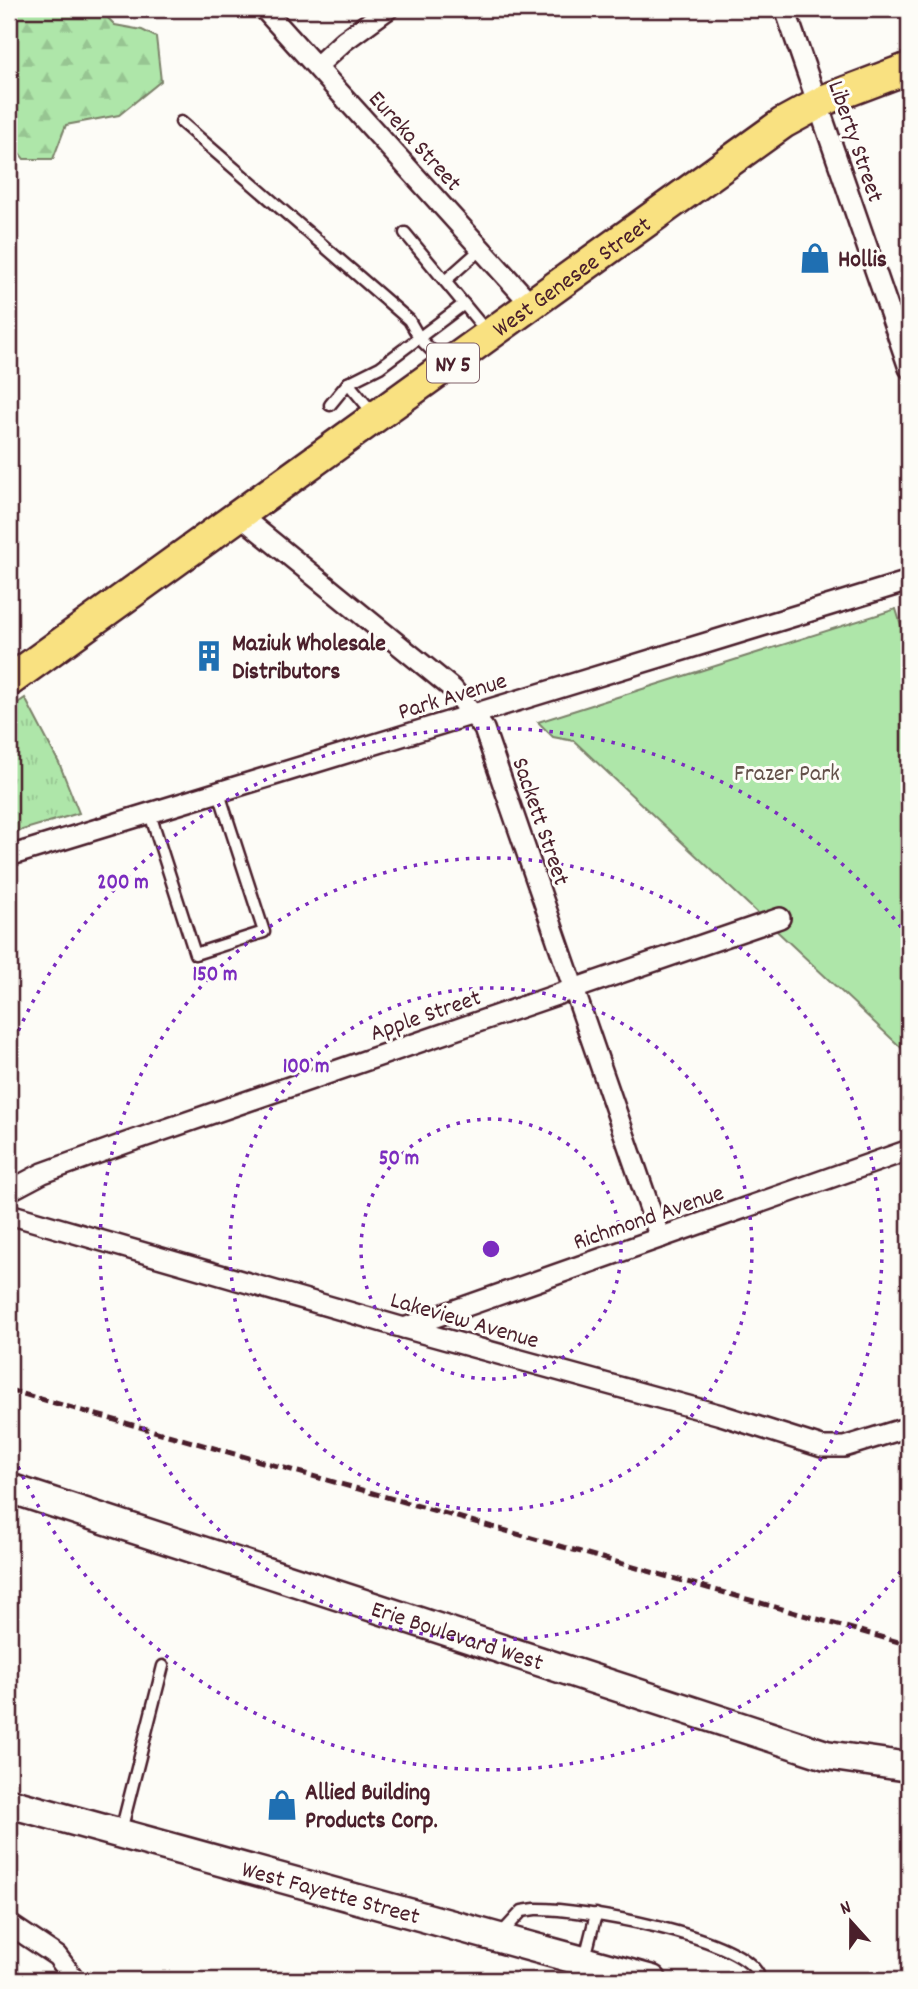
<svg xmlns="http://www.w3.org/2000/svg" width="918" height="1989" viewBox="0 0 918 1989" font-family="Dekko,sans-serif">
	<defs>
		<pattern id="grass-tufts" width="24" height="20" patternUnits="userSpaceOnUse" patternTransform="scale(1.75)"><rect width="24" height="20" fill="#aee6a9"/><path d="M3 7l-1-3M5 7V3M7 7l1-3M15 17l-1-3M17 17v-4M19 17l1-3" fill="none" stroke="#97c592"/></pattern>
		<pattern id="forest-firs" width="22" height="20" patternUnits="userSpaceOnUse" patternTransform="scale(1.75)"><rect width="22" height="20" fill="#aee6a9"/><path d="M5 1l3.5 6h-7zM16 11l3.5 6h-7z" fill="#97c592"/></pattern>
	</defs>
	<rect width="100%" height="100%" fill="#fdfcf7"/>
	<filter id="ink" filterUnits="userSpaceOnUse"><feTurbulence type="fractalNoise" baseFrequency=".0143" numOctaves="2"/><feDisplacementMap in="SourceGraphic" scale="14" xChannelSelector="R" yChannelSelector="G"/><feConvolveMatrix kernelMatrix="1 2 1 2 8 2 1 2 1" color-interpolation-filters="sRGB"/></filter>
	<g filter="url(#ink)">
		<polygon fill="url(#grass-tufts)" stroke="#7c826a" stroke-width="2" points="25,698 59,763 79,813 9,834 9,709"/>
		<polygon fill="url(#forest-firs)" stroke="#7c826a" stroke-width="2" points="9,9 99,9 115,25 142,30 156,37 161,81 119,115 66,125 53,159 24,159 9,140"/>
		<polygon fill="#aee6a9" stroke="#7c826a" stroke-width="2" points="896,609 909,651 909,1055 574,741 553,737 538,722"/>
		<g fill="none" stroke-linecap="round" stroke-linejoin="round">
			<defs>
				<g id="lane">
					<polyline points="181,122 409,320 420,339 443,362"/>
					<polyline points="405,233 487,332"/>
					<polyline points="445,281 481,249"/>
					<polyline points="330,405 348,383"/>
					<polyline points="373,413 348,383 380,367 464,304"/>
					<polyline points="150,814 195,954 264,932 219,793"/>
					<polyline points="121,1831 163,1666"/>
					<path d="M 500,1935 L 522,1911 L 535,1909 C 580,1908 738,1935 758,1974 L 754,1980"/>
					<polyline points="585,1958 596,1914"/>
				</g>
				<g id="street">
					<polyline points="264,9 531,304"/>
					<polyline points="785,9 909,368"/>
					<polyline points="317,66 344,41 388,9"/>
					<polyline points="238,514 453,689 484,729 660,1238"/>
					<polyline points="9,856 909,581"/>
					<polyline points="9,1191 43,1173 126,1143 780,918"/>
					<polyline points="9,1214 404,1328 721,1415 822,1447 844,1447 909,1427"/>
					<polyline points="404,1328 909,1150"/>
					<polyline points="9,1924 57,1956 75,1980"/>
				</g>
				<g id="secondary">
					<path id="s1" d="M 9,1488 L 826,1755 L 909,1767"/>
					<path id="s2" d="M 9,1803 L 652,1980"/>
				</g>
				<g id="primary">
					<path id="s3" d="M 9,681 L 783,123 L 827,99 L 909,68"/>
				</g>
			</defs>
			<use href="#lane" stroke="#4a1f2b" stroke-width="15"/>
			<use href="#street" stroke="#4a1f2b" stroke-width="24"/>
			<use href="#secondary" stroke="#4a1f2b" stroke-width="33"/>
			<use href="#primary" stroke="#4a1f2b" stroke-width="35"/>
			<use href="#lane" stroke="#fdfcf7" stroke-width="10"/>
			<use href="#street" stroke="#fdfcf7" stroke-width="19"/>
			<use href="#secondary" stroke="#fdfcf7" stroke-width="28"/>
			<use href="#primary" stroke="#f9e181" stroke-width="30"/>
			<polyline stroke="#4a1f2b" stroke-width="5" stroke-dasharray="10 5" stroke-linecap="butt" points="9,1390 909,1645"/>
		</g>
	</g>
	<g fill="none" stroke="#7b2cbf" stroke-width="3.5" stroke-dasharray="3.5 7">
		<circle cx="491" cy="1249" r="130"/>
		<circle cx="491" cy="1249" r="261"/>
		<circle cx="491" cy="1249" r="391"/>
		<path d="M907 1563A521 521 0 0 1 10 1448M10 1050A521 521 0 0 1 907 935"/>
	</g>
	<defs>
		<symbol id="shop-bare" viewBox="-9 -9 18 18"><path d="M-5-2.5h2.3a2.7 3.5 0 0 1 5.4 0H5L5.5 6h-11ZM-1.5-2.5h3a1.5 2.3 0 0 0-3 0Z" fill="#1f6fb2" stroke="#fdfcf7" stroke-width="2.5" paint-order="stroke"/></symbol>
		<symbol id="building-bare" viewBox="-9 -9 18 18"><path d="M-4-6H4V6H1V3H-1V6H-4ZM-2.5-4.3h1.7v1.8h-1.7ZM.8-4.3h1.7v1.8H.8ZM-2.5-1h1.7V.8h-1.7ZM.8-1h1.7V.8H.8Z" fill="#1f6fb2" stroke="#fdfcf7" stroke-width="2.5" paint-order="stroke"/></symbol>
	</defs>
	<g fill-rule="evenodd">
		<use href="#shop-bare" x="793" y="236" width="44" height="44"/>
		<use href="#building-bare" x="187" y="634" width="44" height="44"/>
		<use href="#shop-bare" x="260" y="1783" width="44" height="44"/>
	</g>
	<g text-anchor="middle" stroke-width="6" stroke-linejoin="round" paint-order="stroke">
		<rect fill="#fdfcf7" stroke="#806168" stroke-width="2" x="427" y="343.5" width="52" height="39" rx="5"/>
		<g font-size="23" font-weight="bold" fill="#4a1f2b">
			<text x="453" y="371">NY 5</text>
		</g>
		<g font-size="24" fill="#4a1f2b" stroke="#fdfcf7">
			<text transform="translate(416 140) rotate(48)" y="8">Eureka Street</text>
			<text transform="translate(857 141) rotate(71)" y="8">Liberty Street</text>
			<text dy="8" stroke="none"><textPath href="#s3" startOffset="693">West Genesee Street</textPath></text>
			<text transform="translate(452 695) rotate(-17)" y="8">Park Avenue</text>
			<text transform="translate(542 821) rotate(71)" y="8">Sackett Street</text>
			<text transform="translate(425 1014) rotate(-19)" y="8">Apple Street</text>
			<text transform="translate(648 1216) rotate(-19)" y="8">Richmond Avenue</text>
			<text transform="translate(465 1319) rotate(16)" y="8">Lakeview Avenue</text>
			<text dy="8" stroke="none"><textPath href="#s1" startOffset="472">Erie Boulevard West</textPath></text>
			<text dy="8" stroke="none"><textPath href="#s2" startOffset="334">West Fayette Street</textPath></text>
		</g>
		<g font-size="24" font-weight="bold" fill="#4a1f2b" stroke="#fdfcf7" text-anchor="start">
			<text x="838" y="266">Hollis</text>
			<text x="232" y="650">Maziuk Wholesale<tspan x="232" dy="28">Distributors</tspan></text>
			<text x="305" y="1799">Allied Building<tspan x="305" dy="28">Products Corp.</tspan></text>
		</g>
		<g font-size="24" fill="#63514a" stroke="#fdfcf7">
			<text x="787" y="780">Frazer Park</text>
		</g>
	</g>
	<circle cx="491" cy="1249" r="10" fill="#7b2cbf" stroke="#fdfcf7" stroke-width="3.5"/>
	<g font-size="21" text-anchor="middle" font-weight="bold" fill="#7b2cbf" stroke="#fdfcf7" stroke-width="6" stroke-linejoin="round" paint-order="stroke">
		<text x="123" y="888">200 m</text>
		<text x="215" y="980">150 m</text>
		<text x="306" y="1072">100 m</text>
		<text x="399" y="1164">50 m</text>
	</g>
	<rect width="918" height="1989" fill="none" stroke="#fdfcf7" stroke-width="35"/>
	<rect x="18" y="18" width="883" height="1954" fill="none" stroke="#4a1f2b" stroke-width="2.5" filter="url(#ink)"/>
	<g transform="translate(851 1922) rotate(339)" stroke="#fdfcf7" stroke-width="5" paint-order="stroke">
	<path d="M0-5L12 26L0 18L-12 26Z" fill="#4a1f2b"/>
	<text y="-10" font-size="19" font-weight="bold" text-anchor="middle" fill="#4a1f2b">N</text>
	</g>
</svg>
